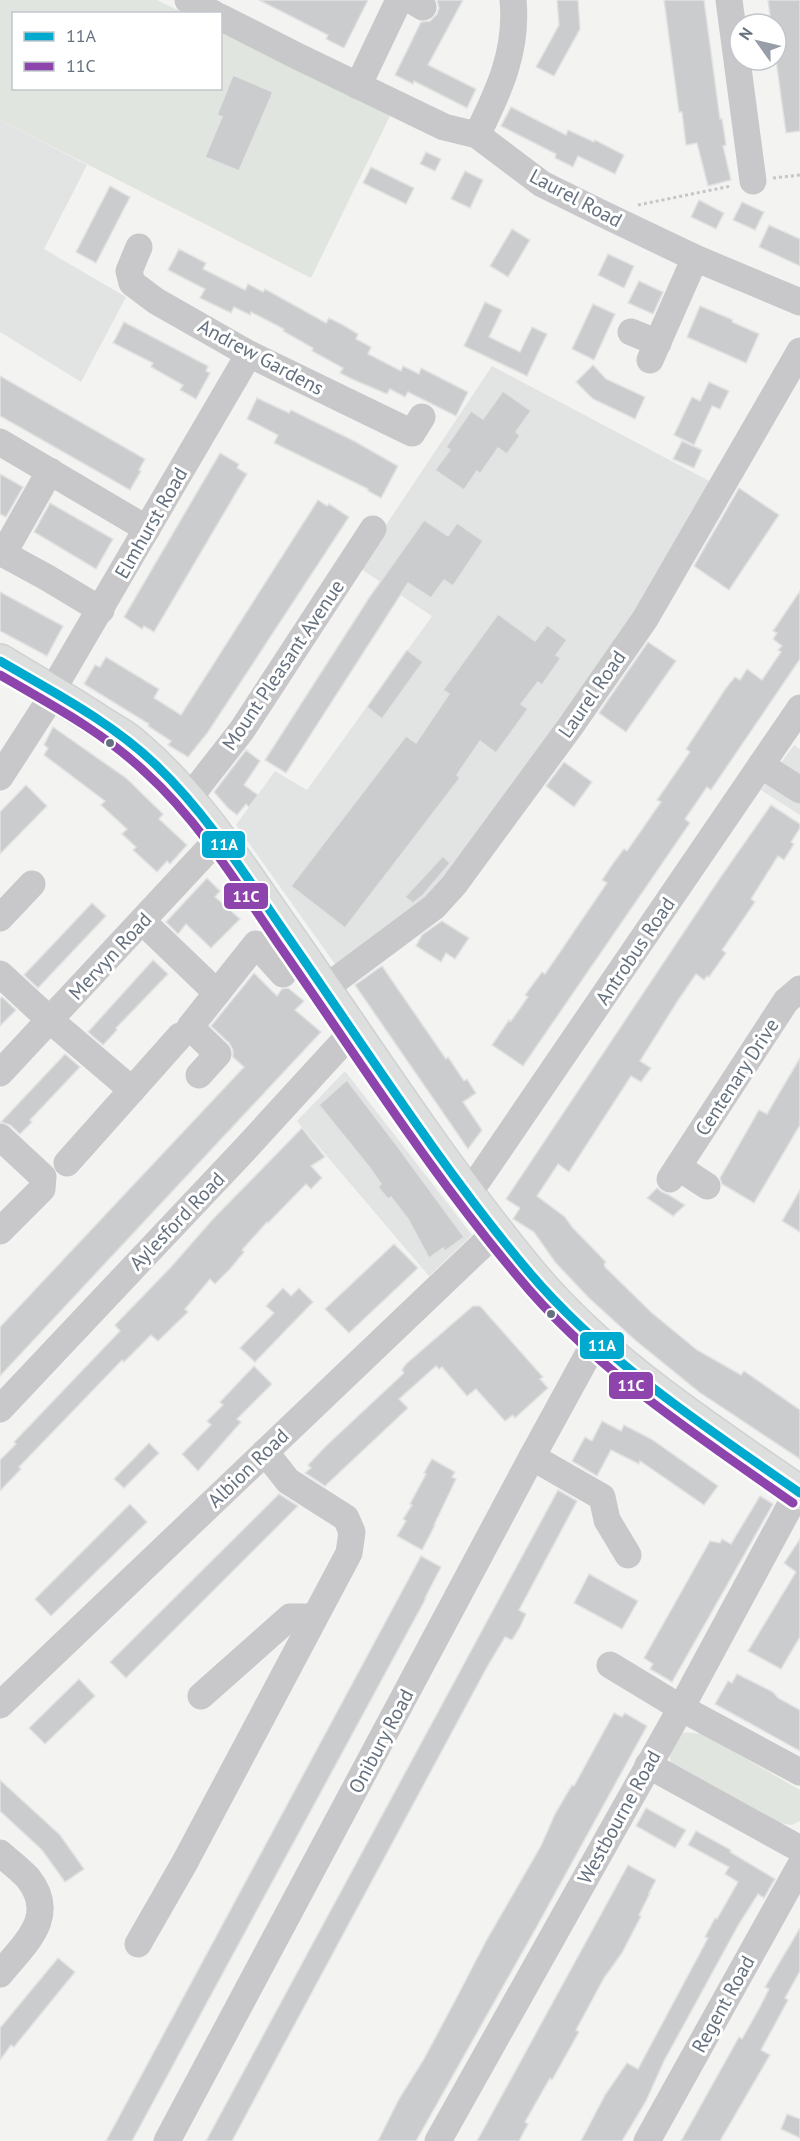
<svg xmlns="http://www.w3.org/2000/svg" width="800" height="2141" viewBox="0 0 800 2141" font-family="'PT Sans',sans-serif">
	<rect width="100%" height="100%" fill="#f3f3f2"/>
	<g fill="#e2e3e3">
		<polygon points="0,120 87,165 44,249 126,297 81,382 0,332"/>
		<polygon points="492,366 713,483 613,657 420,910 337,967 236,825 275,771 307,790 432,616 358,567"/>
		<polygon points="794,745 800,749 800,815 761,790"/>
		<polygon points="345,1071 472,1235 429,1276 297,1121"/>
	</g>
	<g fill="#e1e5e0">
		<polygon points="0,0 157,0 184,13 14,14 14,88 220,88 221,32 390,116 311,278 0,120"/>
		<polygon points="681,1732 703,1734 800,1790 800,1821 792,1825 776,1823 671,1763 669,1753"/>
	</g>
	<g fill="#cbcccd" stroke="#e2e2e2" stroke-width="1.5">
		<polygon points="259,0 368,0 344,48 326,39 328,35"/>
		<polygon points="437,0 463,0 428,65 476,89 467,108 414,81 413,84 395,75 421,22 430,21 437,14 439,8"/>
		<polygon points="557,0 578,0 580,29 554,76 536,67 559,25"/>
		<polygon points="664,0 704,0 720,119 722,119 724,131 726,145 723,146 731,180 708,186 697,143 686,145 682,112 679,112"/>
		<polygon points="768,0 800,0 800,131 786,133 776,60 776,24 771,24"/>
		<polygon points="233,75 273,92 239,171 205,157 222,117 217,115"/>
		<polygon points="511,107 566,135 568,130 594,142 595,140 624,155 615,174 578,156 573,167 555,158 556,154 501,126"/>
		<polygon points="426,152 441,159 435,171 420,164"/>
		<polygon points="371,167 414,188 406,204 363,183"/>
		<polygon points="465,171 483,180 470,208 451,199"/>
		<polygon points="110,186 130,197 96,263 76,252"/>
		<polygon points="699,200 724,213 716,229 691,217"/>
		<polygon points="742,202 764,212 755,230 733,220"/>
		<polygon points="769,225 800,239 800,266 759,247"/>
		<polygon points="512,229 530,240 508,277 490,266"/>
		<polygon points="179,249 206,263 203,269 245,290 248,284 263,292 265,289 326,323 329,318 343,325 358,334 356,339 371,347 368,354 401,371 403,366 419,374 421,368 468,392 456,416 408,392 405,397 390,389 387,394 354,380 340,373 343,368 312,351 313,348 283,331 284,329 251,312 250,315 234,307 231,313 200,298 205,289 168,270"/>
		<polygon points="608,254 634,266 624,288 598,275"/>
		<polygon points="639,281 663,292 653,314 628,303"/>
		<polygon points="485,302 502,310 489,337 520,352 532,327 547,334 527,376 464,346"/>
		<polygon points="593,304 615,314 594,360 572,349"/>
		<polygon points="700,306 733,320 732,322 759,334 746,363 687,337"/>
		<polygon points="124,322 208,366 206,371 210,373 196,399 180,390 183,385 151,367 153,363 113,343"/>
		<polygon points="593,365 606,379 645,397 635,419 593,399 576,382"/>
		<polygon points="0,376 145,459 139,470 141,471 130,490 0,416"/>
		<polygon points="709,382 729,391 720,409 712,406 694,445 674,435 692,397 700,401"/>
		<polygon points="503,391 531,411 516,432 520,436 507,454 498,448 480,474 477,471 464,490 435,470 450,450 446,447 471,411 483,419"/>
		<polygon points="257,398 289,413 291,410 354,441 398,466 381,498 368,491 368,489 274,443 278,435 247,419"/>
		<polygon points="682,441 702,450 694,468 673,459"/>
		<polygon points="220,453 239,464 237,468 247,474 154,632 144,626 142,629 124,617"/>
		<polygon points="0,474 23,487 6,517 0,514"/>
		<polygon points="739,488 779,515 729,590 694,566"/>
		<polygon points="318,500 327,506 329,504 349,517 208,732 188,757 168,745 171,741 148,726 149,724 84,684 95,665 100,667 106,657 159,689 154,698 181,715"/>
		<polygon points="50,503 113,539 96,569 34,532"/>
		<polygon points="424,520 448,536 457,523 483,541 453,586 444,580 431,598 408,583 286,773 265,760 369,598"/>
		<polygon points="800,591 800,659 711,790 707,787 694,806 685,819 690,823 523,1066 492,1045 509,1020 511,1021 528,997 525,995 542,972 545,974 560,952 607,883 602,880 614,862 624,849 627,851 661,802 657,800 690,752 686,749 726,688 735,677 740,680 747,669 762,680 781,652 778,650 782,646 773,639 777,633 773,631"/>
		<polygon points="0,592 63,626 47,656 0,631"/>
		<polygon points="498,614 535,641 547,625 567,640 556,655 561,658 542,685 538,682 521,704 528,709 496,753 480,741 457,775 460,778 345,928 291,886 406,736 416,743 449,694 443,690"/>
		<polygon points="648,642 676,661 626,732 599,713"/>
		<polygon points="407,650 423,662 382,719 367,707"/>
		<polygon points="53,727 126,778 163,814 159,819 187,845 170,864 167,861 157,872 133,850 136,847 122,834 127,829 101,805 105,801 44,755 48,748 44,745"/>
		<polygon points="246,750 260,761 244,785 258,795 249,807 246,804 237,815 228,808 214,792"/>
		<polygon points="564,762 592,782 574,807 546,786"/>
		<polygon points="26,785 47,806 0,854 0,812"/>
		<polygon points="771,805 800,824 800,828 791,842 794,844 784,860 778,856 751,899 755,902 722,950 726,953 709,977 707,976 704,980 696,974 677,1002 640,1061 651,1068 641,1082 631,1076 569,1172 558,1164 537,1196 565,1217 572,1227 606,1262 604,1264 605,1267 652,1313 697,1350 741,1375 744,1371 800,1410 800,1459 699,1392 635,1340 588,1297 555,1262 534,1232 513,1219 520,1208 506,1199 720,878"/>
		<polygon points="443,856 450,863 423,895 413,903 405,897"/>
		<polygon points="207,878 220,891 215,897 240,919 211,948 186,924 178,934 166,922"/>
		<polygon points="92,903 106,916 38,988 24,975"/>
		<polygon points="442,921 469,938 455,959 446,953 441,962 416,946 422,935"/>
		<polygon points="153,960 168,974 116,1028 117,1030 103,1045 88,1032"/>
		<polygon points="382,966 446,1059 448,1057 464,1081 467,1079 476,1093 463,1102 482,1130 468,1149 355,985"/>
		<polygon points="254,973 277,996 282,989 288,988 304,1001 295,1010 321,1032 0,1376 0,1327 244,1067 233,1057 233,1050 229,1043 211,1026"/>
		<polygon points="2,997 16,1010 0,1026 0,999"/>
		<polygon points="65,1054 80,1067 30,1120 32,1122 20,1134 10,1125 1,1122"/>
		<polygon points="800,1058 800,1125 754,1203 722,1184 720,1178 759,1110 767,1114"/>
		<polygon points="347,1080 398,1147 464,1237 445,1251 443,1248 429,1258 408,1219 391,1197 388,1199 378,1187 381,1184 370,1168 319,1105"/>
		<polygon points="302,1128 325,1157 311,1166 322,1178 311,1189 306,1184 268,1223 267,1222 242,1250 244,1252 230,1269 215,1284 210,1279 185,1309 188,1312 158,1341 151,1335 124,1362 122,1360 19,1467 21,1469 0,1491 0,1460 16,1444 14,1442 120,1331 115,1325 171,1267 213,1219"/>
		<polygon points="657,1188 662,1192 669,1195 685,1205 673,1216 647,1198"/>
		<polygon points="800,1190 800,1232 782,1221"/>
		<polygon points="394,1244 418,1268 349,1333 325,1309"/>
		<polygon points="283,1288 291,1296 299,1288 313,1302 255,1362 240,1348 274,1313 266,1306"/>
		<polygon points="473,1306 480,1306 543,1377 540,1379 548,1388 515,1418 513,1415 505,1421 476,1389 467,1396 442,1367 439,1369 436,1366 399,1399 408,1408 325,1486 305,1473 311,1468 308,1465 326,1446 404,1373 402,1370 406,1364"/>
		<polygon points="254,1366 272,1384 237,1419 241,1422 198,1471 182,1454 211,1425 207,1421 223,1405 220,1402"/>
		<polygon points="602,1421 621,1431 624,1425 651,1439 718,1486 704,1505 640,1461 639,1464 611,1450 597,1476 572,1461 585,1437 592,1441"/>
		<polygon points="149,1443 159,1453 124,1488 114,1479"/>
		<polygon points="432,1459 455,1472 452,1477 456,1479 434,1525 435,1525 422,1550 397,1536 406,1521 403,1519 412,1505 410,1504 426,1474 424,1473"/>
		<polygon points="558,1490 577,1501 519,1610 526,1614 520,1627 512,1640 505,1637 487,1667 232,2141 206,2141"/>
		<polygon points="279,1494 298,1506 126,1678 110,1662"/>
		<polygon points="760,1496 773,1504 672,1682 650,1669 653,1664 644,1658 710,1541 720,1543 722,1539 731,1544"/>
		<polygon points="130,1504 147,1522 51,1616 35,1599"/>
		<polygon points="800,1539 800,1637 781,1669 748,1651 796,1572 784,1563"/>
		<polygon points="421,1556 441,1567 425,1598 426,1598 132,2141 106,2141"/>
		<polygon points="589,1574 638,1601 622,1629 574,1603"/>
		<polygon points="737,1674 773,1692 778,1698 800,1710 800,1751 715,1704 728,1681 732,1683"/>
		<polygon points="79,1679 95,1696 45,1744 29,1728"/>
		<polygon points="614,1713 622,1717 625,1713 647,1726 536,1928 416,2141 378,2141 399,2099 424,2059 457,1997 486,1941 541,1846 555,1814 572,1785 574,1786"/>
		<polygon points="0,1780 60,1835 84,1869 65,1882 42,1850 0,1811"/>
		<polygon points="646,1808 686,1830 675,1848 636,1826"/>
		<polygon points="696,1831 731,1850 730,1852 775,1879 764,1898 758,1894 739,1924 664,2061 646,2101 622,2141 581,2141 605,2095 627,2063 638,2069 708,1938 705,1937 715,1918 717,1919 738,1882 725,1874 729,1867 688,1845"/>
		<polygon points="628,1865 656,1880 649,1893 650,1893 639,1915 641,1916 622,1953 604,1978 576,2030 579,2032 552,2080 550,2078 525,2122 528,2124 519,2141 477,2141"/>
		<polygon points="800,1928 800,1971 785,1998 788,2000 761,2050 770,2055 720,2141 681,2141 739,2037 742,2039 760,2007 769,1989 765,1987"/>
		<polygon points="58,1958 75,1972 14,2047 11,2045 0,2060 0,2028"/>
		<polygon points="787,2114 800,2119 800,2138 781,2129"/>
	</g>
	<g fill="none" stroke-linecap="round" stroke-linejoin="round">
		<defs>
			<path id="major" d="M 0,661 C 32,680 64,699 95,719 C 108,728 123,735 134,745 C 196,797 239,867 285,932 C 365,1046 439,1163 528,1271 C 603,1362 704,1426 800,1493"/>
		</defs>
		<use href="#major" stroke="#d0d1d2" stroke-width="36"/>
		<g stroke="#c5c6c7" stroke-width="3" stroke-dasharray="3 3" stroke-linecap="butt">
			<polyline points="773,178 800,175"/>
			<polyline points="638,205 731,186"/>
		</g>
		<g stroke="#c8c8ca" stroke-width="27">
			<polyline points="188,0 214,14"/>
			<polyline points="411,0 423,7"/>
			<polyline points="729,0 753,181"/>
			<polyline points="220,17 297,56 444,127 477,135 542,184 601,213 695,258 800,302"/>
			<polyline points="358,86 399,0"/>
			<path d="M 477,135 C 499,91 518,50 513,0"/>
			<polyline points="139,247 129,271 132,283 156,301 249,354 412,433 422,417"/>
			<polyline points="631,332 658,343"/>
			<polyline points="650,360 695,258"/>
			<polyline points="0,442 147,529"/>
			<polyline points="0,552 46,577 101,610"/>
			<polyline points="3,554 50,471"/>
			<polyline points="761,765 800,790"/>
			<polyline points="0,777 47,704 59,679 249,354"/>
			<polyline points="189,798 242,730 373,529"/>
			<polyline points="0,918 32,884"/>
			<polyline points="142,921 217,993 256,944 283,974"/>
			<polyline points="0,974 51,1021 132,1090 67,1163"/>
			<polyline points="324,989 434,907 454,885 570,727 645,619 800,351"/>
			<polyline points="0,1073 219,838"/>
			<polyline points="199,1075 218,1054 190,1027 217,993"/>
			<polyline points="132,1090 180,1036"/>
			<polyline points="0,1137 43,1177 42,1189 0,1231"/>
			<polyline points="678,1167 707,1186"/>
			<polyline points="670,1179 786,1001 800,989"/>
			<polyline points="466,1191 478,1180 800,708"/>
			<polyline points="0,1409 247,1147 344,1041 354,1033"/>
			<polyline points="532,1457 602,1497 607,1520 628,1555"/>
			<polyline points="610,1665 681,1708 800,1772"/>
			<polyline points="201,1696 290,1617 314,1617"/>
			<polyline points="0,1705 497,1231"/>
			<polyline points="648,1765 800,1849"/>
			<path d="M 0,1853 C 9,1861 20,1869 28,1878 C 59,1917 24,1944 0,1974"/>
			<polyline points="138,1944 185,1862 349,1553 352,1532 346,1518 288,1481 265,1452"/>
			<polyline points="167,2141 532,1457 590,1351 597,1343"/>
			<polyline points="438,2141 681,1708 798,1491"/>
			<polyline points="647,2141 800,1866"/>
		</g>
		<use href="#major" stroke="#dddede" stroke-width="33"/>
		<defs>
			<path id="bus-1" d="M 0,661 C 53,692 111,722 156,765 C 208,815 247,878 288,937 C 366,1049 440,1166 528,1271 C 604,1361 704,1426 800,1493"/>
			<path id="bus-2" d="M 0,675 C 50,704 103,732 145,772 C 198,820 237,883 277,942 C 356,1055 430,1173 519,1278 C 595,1370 696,1435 793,1503"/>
		</defs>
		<use href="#bus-1" stroke="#fff" stroke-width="14"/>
		<use href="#bus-2" stroke="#fff" stroke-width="14"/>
		<use href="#bus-1" stroke="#00a9ce" stroke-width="9"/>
		<use href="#bus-2" stroke="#8e44ad" stroke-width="9"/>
	</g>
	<g fill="#66717f" stroke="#fff" stroke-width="2">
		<circle cx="110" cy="743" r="5"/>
		<circle cx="551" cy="1314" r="5"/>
	</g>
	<g text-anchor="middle" stroke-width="6" stroke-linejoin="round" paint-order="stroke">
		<g font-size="20" fill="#66717f" stroke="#fff">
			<text transform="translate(576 198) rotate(28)" y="7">Laurel Road</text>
			<text transform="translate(261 357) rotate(28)" y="7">Andrew Gardens</text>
			<text transform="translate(151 523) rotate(-60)" y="7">Elmhurst Road</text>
			<text transform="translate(283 665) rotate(-56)" y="7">Mount Pleasant Avenue</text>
			<text transform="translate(592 694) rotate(-55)" y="7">Laurel Road</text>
			<text transform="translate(635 951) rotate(-56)" y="7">Antrobus Road</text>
			<text transform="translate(110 956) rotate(-47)" y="7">Mervyn Road</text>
			<text transform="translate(737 1077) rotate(-57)" y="7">Centenary Drive</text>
			<text transform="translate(177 1221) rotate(-46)" y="7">Aylesford Road</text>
			<text transform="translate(248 1468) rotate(-44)" y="7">Albion Road</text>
			<text transform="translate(381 1741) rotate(-62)" y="7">Onibury Road</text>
			<text transform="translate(619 1817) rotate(-61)" y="7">Westbourne Road</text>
			<text transform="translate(723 2004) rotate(-61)" y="7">Regent Road</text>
		</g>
	</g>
	<g stroke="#fff" stroke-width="2">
		<rect x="201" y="830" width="45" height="29" rx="6" fill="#00a9ce"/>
		<rect x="223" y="882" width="46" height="28" rx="6" fill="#8e44ad"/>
		<rect x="579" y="1331" width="46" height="29" rx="6" fill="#00a9ce"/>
		<rect x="608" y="1371" width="46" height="29" rx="6" fill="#8e44ad"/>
	</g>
	<g font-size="16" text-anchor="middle" font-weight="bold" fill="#fff">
		<text x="224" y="850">11A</text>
		<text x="246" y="902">11C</text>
		<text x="602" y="1351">11A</text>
		<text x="631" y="1391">11C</text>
	</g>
	<rect x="12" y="12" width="210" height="78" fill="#ffffff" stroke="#c2c6cc" stroke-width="1.5"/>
	<rect x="24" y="32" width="30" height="9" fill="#00a9ce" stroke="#c2c6cc" stroke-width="1.5"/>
	<text x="66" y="42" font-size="18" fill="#66717f">11A</text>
	<rect x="24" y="62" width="30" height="9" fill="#8e44ad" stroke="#c2c6cc" stroke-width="1.5"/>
	<text x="66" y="72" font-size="18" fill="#66717f">11C</text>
	<g transform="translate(758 42) rotate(304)"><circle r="28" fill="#ffffff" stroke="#c2c6cc" stroke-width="1.5"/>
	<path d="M0-4.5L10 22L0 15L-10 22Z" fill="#979ea7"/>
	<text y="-9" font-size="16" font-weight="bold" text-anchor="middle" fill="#66717f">N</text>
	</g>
</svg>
